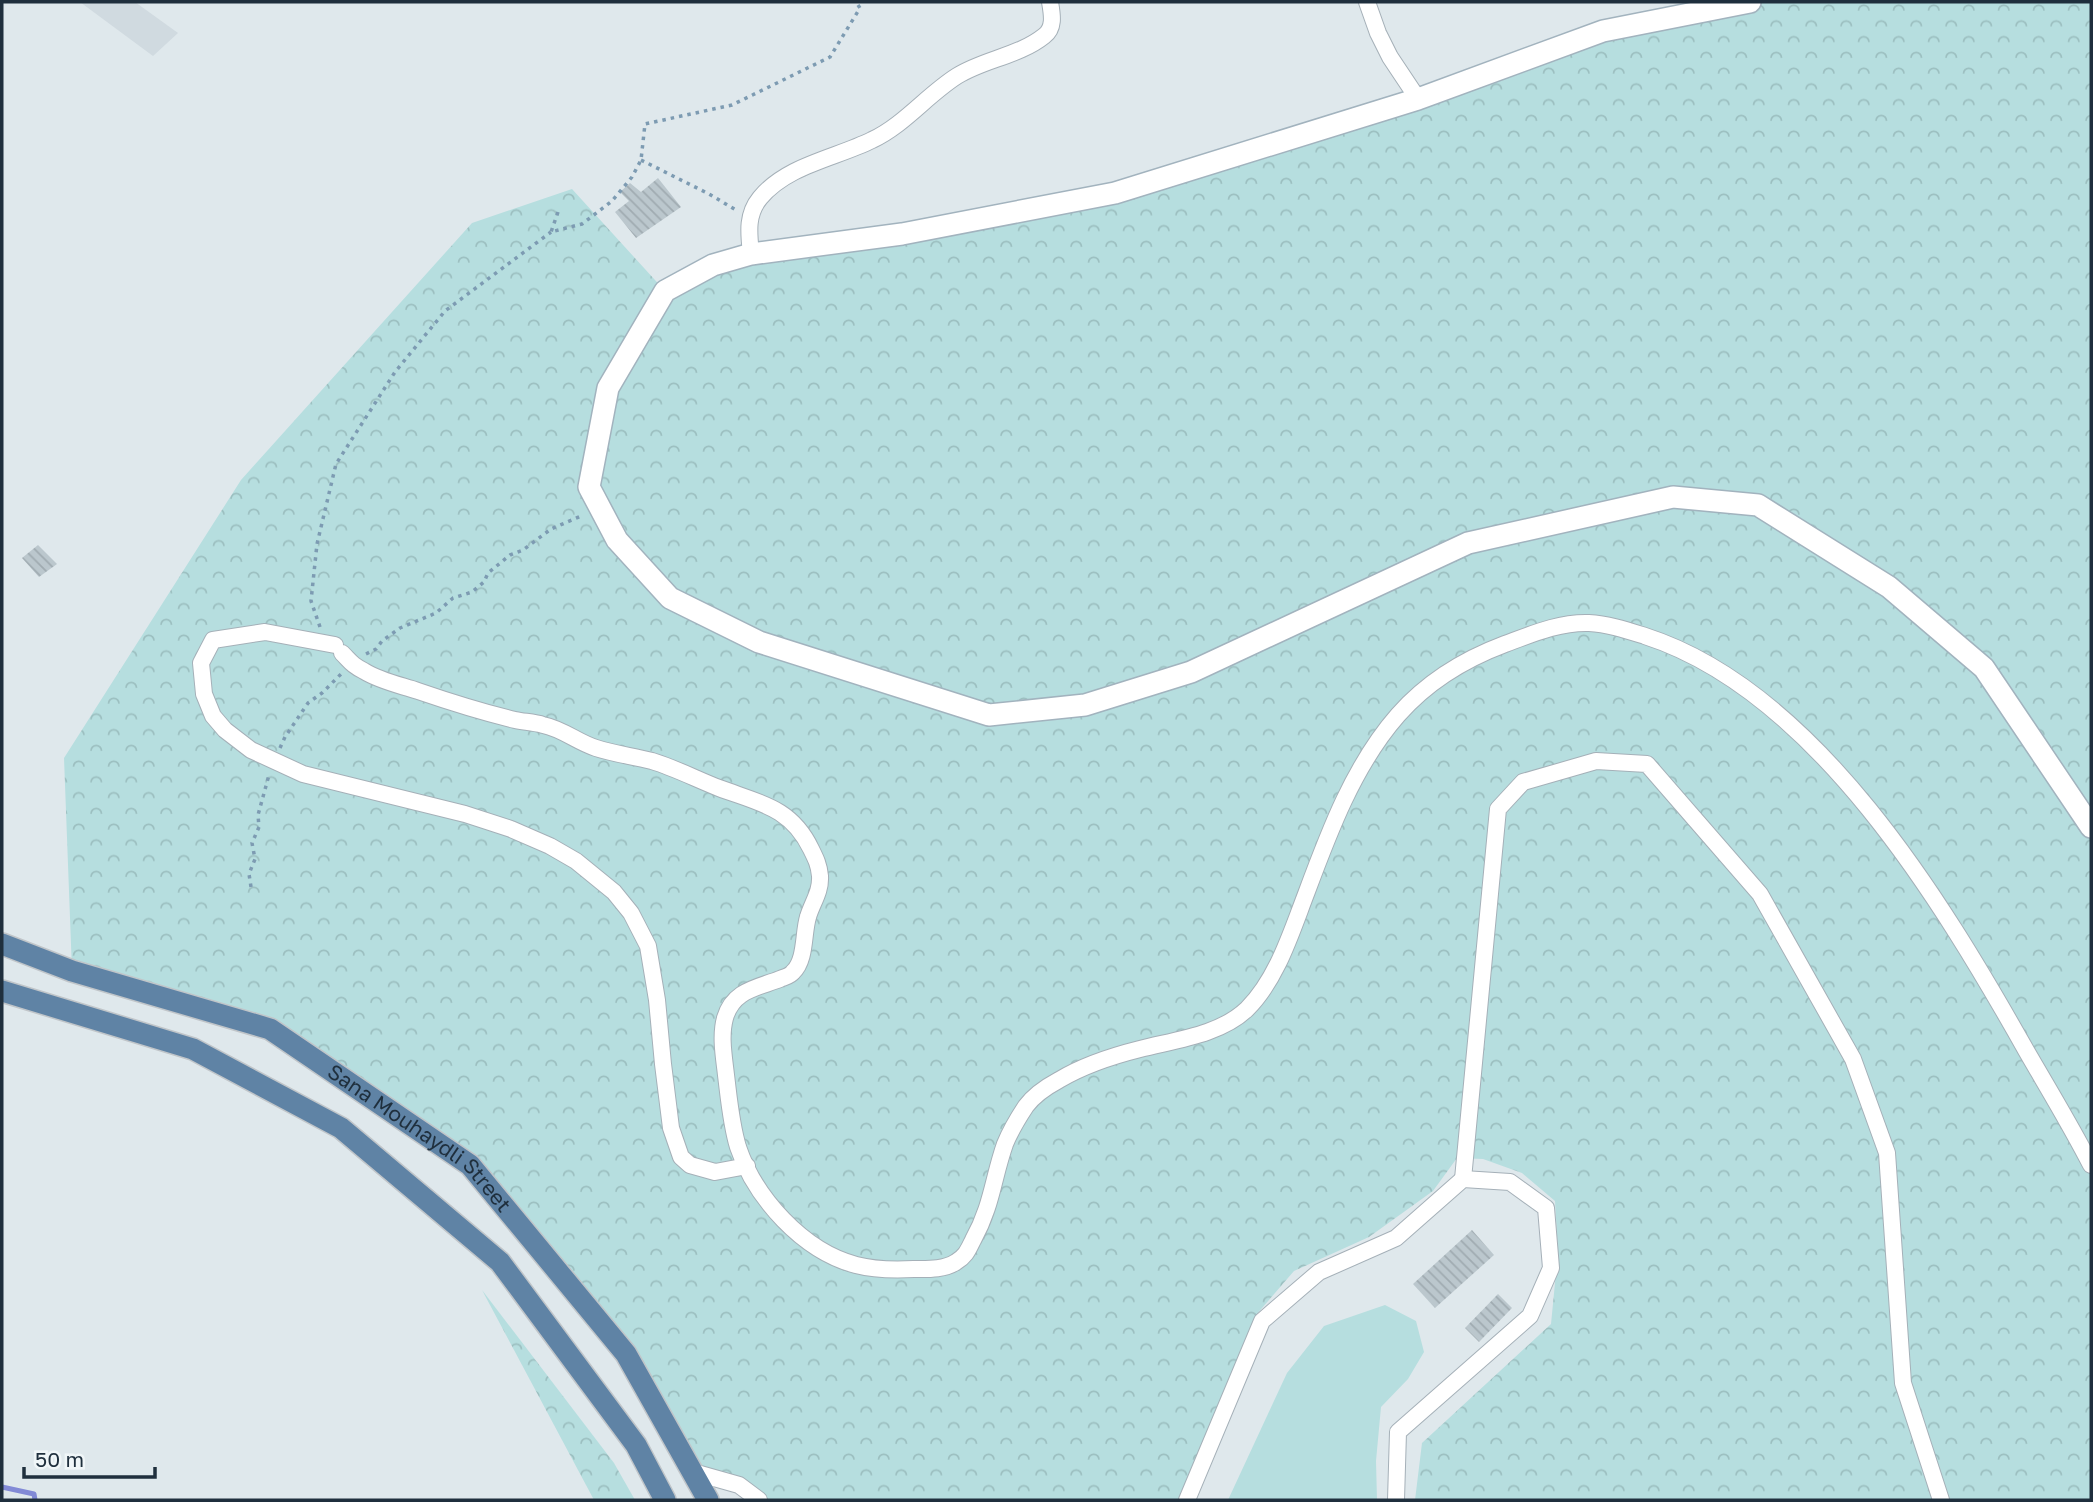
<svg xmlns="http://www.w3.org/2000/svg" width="2093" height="1502" viewBox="0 0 2093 1502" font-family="'Golos Text',sans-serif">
	<defs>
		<pattern id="forest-crowns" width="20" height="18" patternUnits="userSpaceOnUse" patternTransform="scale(1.75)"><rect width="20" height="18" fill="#b6dedf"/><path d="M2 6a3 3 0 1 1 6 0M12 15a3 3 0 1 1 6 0" fill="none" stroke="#9cbfc0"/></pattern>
		<pattern id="building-back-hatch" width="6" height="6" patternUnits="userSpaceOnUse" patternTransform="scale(1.75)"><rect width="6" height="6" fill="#bbc7cd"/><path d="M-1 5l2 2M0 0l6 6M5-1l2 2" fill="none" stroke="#a0abb1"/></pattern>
	</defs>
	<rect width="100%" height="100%" fill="#dfe8ec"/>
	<polygon fill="#d0dae0" points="80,2 135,2 178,33 153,56"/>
	<polygon fill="#b6dedf" points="1385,1305 1416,1321 1424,1352 1408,1379 1381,1407 1376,1461 1377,1500 1228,1500 1287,1373 1324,1326"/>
	<g fill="url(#forest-crowns)">
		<polygon points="1750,2 2091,2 2091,1500 1415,1500 1422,1443 1551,1324 1558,1252 1555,1201 1522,1173 1483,1159 1457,1158 1433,1191 1369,1237 1294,1271 1256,1315 1185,1500 759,1500 693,1472 605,1329 470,1165 270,1029 72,971 64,758 241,480 472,223 572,189 665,291 699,273 1115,193 1603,31"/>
		<polygon points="482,1290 614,1463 635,1500 594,1500"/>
	</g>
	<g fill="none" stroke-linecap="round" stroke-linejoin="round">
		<polyline stroke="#828ad6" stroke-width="5" points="2,1487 34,1494 35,1500"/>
	</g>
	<g fill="url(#building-back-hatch)">
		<polygon points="658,178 681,207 636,238 615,212 629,201 620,192 630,183 641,192"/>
		<polygon points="38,545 57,564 39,577 22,558"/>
		<polygon points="1472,1230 1494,1255 1435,1308 1413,1284"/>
		<polygon points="1498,1294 1512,1308 1479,1342 1465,1328"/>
	</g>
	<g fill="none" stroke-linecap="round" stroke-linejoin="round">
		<defs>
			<g id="street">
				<polyline points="1367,2 1378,33 1390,57 1418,99"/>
				<path d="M 751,254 C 749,234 746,215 760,198 C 787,165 836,158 872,140 C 904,125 927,95 957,76 C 984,59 1019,56 1044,36 C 1055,28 1052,14 1050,2"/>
				<polyline points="335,645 265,632 213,640 201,663 204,694 213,716 225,730 251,750 303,774 465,814 511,829 550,846 576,861 614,892 631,913 648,946 657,1000 663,1064 671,1128 681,1157 690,1165 715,1172 747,1166"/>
				<path d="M 342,653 C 351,662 352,665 364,671 C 380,681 400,685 418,691 C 450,702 482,712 515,720 C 524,722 534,722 543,725 C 563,729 577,742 596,748 C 614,754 633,756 652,761 C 675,768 696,779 719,788 C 759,803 791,807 811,849 C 816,859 819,865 820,876 C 821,892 812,903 808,917 C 803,933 806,960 793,972 C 790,976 785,977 780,979 C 757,988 733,990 725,1018 C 720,1036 724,1057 726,1075 C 729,1099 731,1124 738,1147 C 755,1198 803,1251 856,1265 C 875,1270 895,1270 914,1269 C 927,1269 944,1270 956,1262 C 966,1256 968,1250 973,1240 C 992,1206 993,1178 1005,1144 C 1010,1132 1018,1118 1026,1106 C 1035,1094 1046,1087 1059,1080 C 1084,1065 1112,1056 1140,1049 C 1175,1040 1220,1035 1247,1009 C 1277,979 1291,933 1306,894 C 1329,832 1354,765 1398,715 C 1427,682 1465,659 1505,644 C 1532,634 1560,622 1589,623 C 1608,624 1626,630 1645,636 C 1816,691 1943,903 2027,1052 C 2049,1090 2071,1126 2091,1165"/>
				<polyline points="1463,1179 1498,809 1523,782 1596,761 1647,764 1760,894 1853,1059 1887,1153 1903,1383 1941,1500"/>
				<polyline points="693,1472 739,1485 759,1500"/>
				<polyline points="1187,1500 1262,1321 1319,1272 1396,1238 1463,1179 1510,1182 1546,1208 1551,1268 1530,1316 1398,1432 1396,1500"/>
			</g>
			<polyline id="secondary" points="1750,2 1603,31 1418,99 1115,193 902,234 751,254 713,265 665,291 608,388 589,487 617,540 670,598 759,642 989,715 1085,705 1191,672 1468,543 1673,497 1758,505 1889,587 1984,668 2091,827"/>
			<g id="primary">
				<path id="s1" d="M 2,944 L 72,971 L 270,1029 L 470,1165 L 626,1354 L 708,1500"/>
				<polyline points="2,991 193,1049 341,1128 500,1262 636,1445 665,1500"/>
			</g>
		</defs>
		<use href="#street" stroke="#a5b0b8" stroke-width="18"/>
		<use href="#secondary" stroke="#a2b3be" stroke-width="24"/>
		<use href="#primary" stroke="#c0c5c9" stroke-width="24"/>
		<g stroke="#7d9bb2" stroke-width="3.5" stroke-dasharray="3.5 5" stroke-linecap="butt">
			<polyline points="641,160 709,194 736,210"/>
			<polyline points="558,212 551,232 582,224 612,201 632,177 641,160 645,124 732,105 830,57 860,8 856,2"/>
			<polyline points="320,627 311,601 317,544 336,464 395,372 445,311 551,232"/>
			<polyline points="366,654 376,649 382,641 400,628 436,613 453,598 472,592 484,582 488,573 510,555 523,550 551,529 581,516"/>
			<polyline points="280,748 285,737 308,703 322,693 341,674"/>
			<polyline points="251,887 249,874 255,859 252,843 259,827 258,815 269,775"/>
		</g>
		<use href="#street" stroke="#fff" stroke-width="16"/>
		<use href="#secondary" stroke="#fff" stroke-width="21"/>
		<use href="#primary" stroke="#5f83a5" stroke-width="21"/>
	</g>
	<g text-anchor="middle" stroke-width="6" stroke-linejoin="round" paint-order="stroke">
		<g font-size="21" fill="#1f2f3d" stroke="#f0f6f8">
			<text dy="7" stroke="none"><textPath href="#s1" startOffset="467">Sana Mouhaydli Street</textPath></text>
		</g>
	</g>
	<rect width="2093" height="1502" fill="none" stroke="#1f2f3d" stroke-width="7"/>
	<path d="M24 1467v10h131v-10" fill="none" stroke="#1f2f3d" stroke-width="3.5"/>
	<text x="35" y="1467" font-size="21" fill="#1f2f3d" stroke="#f0f6f8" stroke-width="5" paint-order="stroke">50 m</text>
</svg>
